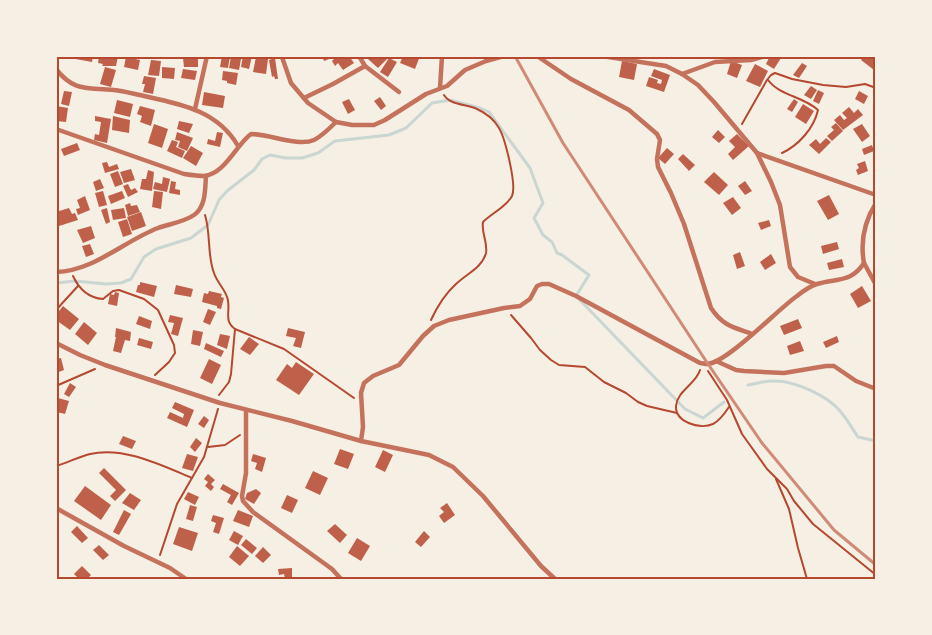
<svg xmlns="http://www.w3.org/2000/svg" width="932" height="635" viewBox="0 0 932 635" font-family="Poppins,sans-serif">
	<rect width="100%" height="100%" fill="#f6efe4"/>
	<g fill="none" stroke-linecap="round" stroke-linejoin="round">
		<g stroke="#c9d6d2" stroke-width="3">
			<polyline points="56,283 75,281 106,284 121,283 131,279 144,257 156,249 191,238 208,225 219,200 227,191 254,170 262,159 270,155 286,158 302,158 318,153 335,141 389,135 406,128 432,103 450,100 480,108 489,112 530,168 543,203 534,218 543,235 552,242 557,253 562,255 589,275 576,296 685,409 703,418 724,402"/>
			<path d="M 748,385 C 757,384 766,380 775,381 C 795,381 828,396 840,411 C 847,419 852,428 858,437 L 876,441"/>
		</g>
	</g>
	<g fill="#bf614a">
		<polygon points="70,56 93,56 92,62 70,58"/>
		<polygon points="99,56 111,58 111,56 118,56 116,66 102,66 103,64 98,63"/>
		<polygon points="222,56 230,56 228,68 220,67"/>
		<polygon points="243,56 252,56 249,69 241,67"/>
		<polygon points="322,56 349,56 354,63 343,70 338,63 335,66 332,61 334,59 332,58 324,61"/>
		<polygon points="371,56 384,56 387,59 378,68 368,59"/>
		<polygon points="403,56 420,56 415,69 400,63"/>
		<polygon points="770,56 781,58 774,69 766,64"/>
		<polygon points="864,56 876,56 876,67 874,70 861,60"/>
		<polygon points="126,57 140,60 138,70 124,67"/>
		<polygon points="198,57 198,67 184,67 183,58"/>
		<polygon points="231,57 241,59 239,70 229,68"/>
		<polygon points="256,57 268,59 266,74 253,72"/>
		<polygon points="275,58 278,79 275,79 274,76 272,77 269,60"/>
		<polygon points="389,58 397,62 388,77 380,72"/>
		<polygon points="151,60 161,61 159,76 148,75"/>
		<polygon points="622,61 637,64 634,80 619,77"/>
		<polygon points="731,61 742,65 737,78 727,74"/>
		<polygon points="802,63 807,66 799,78 793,75"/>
		<polygon points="755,64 768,71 760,87 746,81"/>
		<polygon points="105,67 116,70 111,87 100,84"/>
		<polygon points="162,67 175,68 174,79 162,78"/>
		<polygon points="183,69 197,71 195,80 181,78"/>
		<polygon points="654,69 670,75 664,92 646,86 649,77 658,80 657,83 661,84 662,80 651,76"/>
		<polygon points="223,71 238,73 236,85 227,83 227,81 222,80"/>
		<polygon points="144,76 156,78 153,94 143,92 145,84 142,84"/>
		<polygon points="811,86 817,90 811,99 804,95"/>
		<polygon points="818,90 824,93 819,104 813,101"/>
		<polygon points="64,91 72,92 69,106 61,104"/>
		<polygon points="859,91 868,96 864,104 855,99"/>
		<polygon points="204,92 225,96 223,108 202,105"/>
		<polygon points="380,97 386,106 381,110 374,101"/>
		<polygon points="349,99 355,110 348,114 342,102"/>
		<polygon points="794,99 798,102 792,112 787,109"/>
		<polygon points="117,100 133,104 130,117 114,113"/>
		<polygon points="803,104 814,111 806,124 795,117"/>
		<polygon points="56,106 68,108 66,122 56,121"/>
		<polygon points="140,106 155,110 151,126 140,122 142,116 137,114"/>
		<polygon points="849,107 854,113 858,109 863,115 843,130 834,120 840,115 844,120 847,118 842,113"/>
		<polygon points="95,116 111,119 107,143 94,140 95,134 99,135 101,122 95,121"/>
		<polygon points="113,116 130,120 129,133 112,130"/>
		<polygon points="179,121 193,124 189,133 177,129"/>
		<polygon points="836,123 843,131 832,141 827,136 834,130 831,127"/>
		<polygon points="154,124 168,129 162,148 148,143"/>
		<polygon points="862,124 870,136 862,142 853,129"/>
		<polygon points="718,130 725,137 719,143 712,137"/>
		<polygon points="177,132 193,138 187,151 178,147 180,141 175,140"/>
		<polygon points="217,132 223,133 220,147 207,144 208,139 215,141"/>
		<polygon points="737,134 749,146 733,160 728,154 735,147 729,141"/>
		<polygon points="826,138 831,142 819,154 809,145 816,139 820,144"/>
		<polygon points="172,140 178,142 176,147 185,151 182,158 167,151"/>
		<polygon points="77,143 80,150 64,156 61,149"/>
		<polygon points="872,145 874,151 864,155 862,149"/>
		<polygon points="191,146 203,153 196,166 183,158"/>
		<polygon points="667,148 674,154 665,164 658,158"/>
		<polygon points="683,154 695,165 689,171 678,159"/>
		<polygon points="865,161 868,171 858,175 856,170 859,168 857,164"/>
		<polygon points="107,162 109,167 117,164 119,169 105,173 102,163"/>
		<polygon points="131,169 135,180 124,183 120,172"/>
		<polygon points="148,170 154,172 152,191 140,189 142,179 146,179"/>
		<polygon points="118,171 123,184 115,187 110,174"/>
		<polygon points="714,172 728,185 719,195 704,182"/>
		<polygon points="163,177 170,179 167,192 153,189 155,182 162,184"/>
		<polygon points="100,179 104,188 96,191 93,182"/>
		<polygon points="171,181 176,182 175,189 180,190 180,195 169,193"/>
		<polygon points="745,181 752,191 745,195 738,186"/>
		<polygon points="128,184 131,190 135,188 138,192 128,197 123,186"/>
		<polygon points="103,191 107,205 99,207 95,193"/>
		<polygon points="122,191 125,198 111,204 108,196"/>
		<polygon points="154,191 163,192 161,209 152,207"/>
		<polygon points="829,195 839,214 828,220 817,201"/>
		<polygon points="85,196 90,210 78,215 76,209 80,208 77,200"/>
		<polygon points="733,197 741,208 732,215 723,203"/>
		<polygon points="130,203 131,206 137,205 140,212 128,216 125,205"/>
		<polygon points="69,208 72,214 75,213 78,220 59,226 56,212"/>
		<polygon points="107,208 110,222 106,224 101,210"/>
		<polygon points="124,208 126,218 113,220 111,210"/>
		<polygon points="141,212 146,226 132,231 127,217"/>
		<polygon points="127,219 132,234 123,237 118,222"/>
		<polygon points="769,220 771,226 761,230 758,223"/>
		<polygon points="91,226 95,238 83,243 77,230"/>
		<polygon points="837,242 839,249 823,254 821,246"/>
		<polygon points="90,244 94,254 86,257 82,246"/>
		<polygon points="740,252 745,266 737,269 733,255"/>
		<polygon points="771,254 776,263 765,270 760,262"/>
		<polygon points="842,259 844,267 829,270 827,263"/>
		<polygon points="140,282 157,286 154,297 136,292 138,285 140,285"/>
		<polygon points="176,285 193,289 191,297 174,294"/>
		<polygon points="862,286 871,301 858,308 850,294"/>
		<polygon points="209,291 222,294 221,297 224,298 221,309 217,308 217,306 202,302 204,293 208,294"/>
		<polygon points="115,292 119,293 117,306 108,304 110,294 114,295"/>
		<polygon points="63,306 79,319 70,330 56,320 56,315"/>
		<polygon points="208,309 216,312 210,325 203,322"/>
		<polygon points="170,315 183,318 178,336 171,334 174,323 168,322"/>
		<polygon points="139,316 152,321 150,329 136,324"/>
		<polygon points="798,319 802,328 784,335 780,326"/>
		<polygon points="84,322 97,333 88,345 75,334"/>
		<polygon points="116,328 131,332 130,341 125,340 121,353 113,351 116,337 115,337"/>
		<polygon points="288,328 305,332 301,348 293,346 296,338 286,336"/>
		<polygon points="193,330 203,332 200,346 191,344"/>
		<polygon points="220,334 230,336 227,349 217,345"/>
		<polygon points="837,336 839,342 826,348 823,342"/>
		<polygon points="249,337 259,344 250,355 240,349"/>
		<polygon points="139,338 153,342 151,349 137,345"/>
		<polygon points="800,341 804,351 790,355 787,346"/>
		<polygon points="206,343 224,351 221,357 204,349"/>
		<polygon points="61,358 64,370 56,373 56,359"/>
		<polygon points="209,359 221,365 212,384 200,378"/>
		<polygon points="296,362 314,374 299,395 276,380 287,364 292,368"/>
		<polygon points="70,383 76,387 69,397 64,394"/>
		<polygon points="58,398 69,401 65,414 57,412"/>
		<polygon points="175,402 194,410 187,427 167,418 170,412 183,418 184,414 172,408"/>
		<polygon points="204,416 209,420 204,428 198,424"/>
		<polygon points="123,436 136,441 132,449 119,444"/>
		<polygon points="196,438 202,443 195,452 190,447"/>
		<polygon points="340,449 354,454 348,469 334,464"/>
		<polygon points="383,450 393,455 385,472 375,467"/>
		<polygon points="187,454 198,457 193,471 182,468"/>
		<polygon points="253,454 266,458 262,472 255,469 257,463 251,461"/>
		<polygon points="104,468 126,490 115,501 110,496 116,490 99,473"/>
		<polygon points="313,471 328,478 320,495 305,488"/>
		<polygon points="208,474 215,480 211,484 214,487 211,491 205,486 208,482 204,479"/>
		<polygon points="223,484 239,493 232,505 227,502 231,495 220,489"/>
		<polygon points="85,486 111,505 101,520 74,501"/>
		<polygon points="256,489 261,493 254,504 245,499 247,493"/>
		<polygon points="188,492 199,497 195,505 184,499"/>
		<polygon points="130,493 141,500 134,510 122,503"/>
		<polygon points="287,495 298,500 292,513 281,508"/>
		<polygon points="447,503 455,515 444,523 439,516 444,512 440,508"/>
		<polygon points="190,505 197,507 193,521 186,519"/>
		<polygon points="124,510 131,514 119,535 113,532"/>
		<polygon points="238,510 253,516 249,527 233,521"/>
		<polygon points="213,515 224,518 219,534 213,532 216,523 211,521"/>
		<polygon points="335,524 347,535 340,543 327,531"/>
		<polygon points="77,526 88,538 82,543 71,532"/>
		<polygon points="179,527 198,533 192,551 173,544"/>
		<polygon points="234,531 243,536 238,545 229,540"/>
		<polygon points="424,531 430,537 421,547 415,542"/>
		<polygon points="357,538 370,546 361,561 348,553"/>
		<polygon points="246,539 257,548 252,554 241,545"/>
		<polygon points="99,545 109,555 103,560 93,550"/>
		<polygon points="237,546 249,556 240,566 229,557"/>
		<polygon points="263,547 271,555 263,563 255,556"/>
		<polygon points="82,566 91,575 87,579 79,579 74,574"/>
		<polygon points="292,568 292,577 285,579 284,574 279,575 278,569"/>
	</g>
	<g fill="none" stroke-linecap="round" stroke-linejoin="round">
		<g stroke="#b5482f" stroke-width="2">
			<path d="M 768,80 C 780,96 803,96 818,110 C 814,128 799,145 782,153"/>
			<polyline points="742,124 767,80 771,75 775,73 792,79 823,85 846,87 865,84 876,88"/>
			<path d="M 205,215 C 211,234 207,255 214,273 C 217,283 227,291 228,301 C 230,313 224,321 235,329 L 284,349 L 354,398"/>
			<path d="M 73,276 C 79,289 89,298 103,299 L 113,291 L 119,290 L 144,299 L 158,310 L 174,345 L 175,353 L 169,362 L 155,375"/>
			<polyline points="56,310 78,286"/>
			<polyline points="511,315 531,338 540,350 551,360 559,365 585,367 604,382 626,393 638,402 647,406 677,413"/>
			<path d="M 431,320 C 437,307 446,293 456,284 C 466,274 482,268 486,253 C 488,243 481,232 483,222 C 491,214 507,206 512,196 C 517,185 505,138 499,128 C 494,119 484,112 475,108 C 465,104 450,105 444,95"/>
			<path d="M 700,370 C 696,384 677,391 676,406 C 675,422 700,430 713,424 C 719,421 725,413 729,407"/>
			<polyline points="708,371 727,400 742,434 767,469 787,489 794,501 813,524 876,575"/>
			<polyline points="56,386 95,369"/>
			<polyline points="219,395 229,382 231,374 235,329"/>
			<polyline points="208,447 225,445 240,435"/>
			<path d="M 56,466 C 67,463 78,457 90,454 C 123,446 161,465 192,478"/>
			<polyline points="776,479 789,509 798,548 807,579"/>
			<polyline points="160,555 177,504 204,457 218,409"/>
		</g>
		<g stroke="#c5725c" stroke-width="4.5">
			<polyline points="280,56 282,57 291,83 308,103 336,122 352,125 374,125 385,120 426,94 447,86 465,70 486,61 504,56"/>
			<polyline points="359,56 365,66 399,92"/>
			<path d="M 537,56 L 571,79 L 629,110 L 657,134 L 660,140 L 657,159 L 658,167 L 671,193 L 684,224 L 711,308 C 723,326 733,327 752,334"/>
			<polyline points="602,56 666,66 682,74 698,85 714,102 757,153 771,182 780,205 790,267 798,277 815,284"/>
			<path d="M 56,69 C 75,93 88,87 114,90 C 124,91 134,94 144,96 C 181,104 218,111 238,146"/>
			<polyline points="682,74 715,62 751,60 766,56"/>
			<polyline points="440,88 442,56"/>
			<polyline points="304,98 333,84 365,66"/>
			<polyline points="195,109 207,56"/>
			<path d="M 56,129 L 184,174 C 191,175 198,176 204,176 C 225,174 236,145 251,134 C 270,134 298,147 314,140 C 322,136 330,128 336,122"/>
			<polyline points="757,153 876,195"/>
			<polyline points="864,263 876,285"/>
			<path d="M 56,272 C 94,271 124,241 158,228 C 169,224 184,222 194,215 C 206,207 205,189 206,176"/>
			<polyline points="56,343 80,355 105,365 220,403 292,421 361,441 429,455 453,467 483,496 541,566 555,579"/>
			<polyline points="716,361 736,370 744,371 784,373 826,366 834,366 856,381 876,389"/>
			<polyline points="246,410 246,473 242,496 243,501 253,512 332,569 341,579"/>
			<path d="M 361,441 L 363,427 L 361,393 L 364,383 L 373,376 L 399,365 L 423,336 L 434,326 L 449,320 L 504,308 L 520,306 L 530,299 L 537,286 L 542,284 L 549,284 L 576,296 L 700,363 C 702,363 705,364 707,364 C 727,363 778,309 797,296 C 802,292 810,286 817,284 C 837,278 851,283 864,263 C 860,241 864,222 876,203"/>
			<polyline points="56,508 124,546 170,568 186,579"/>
		</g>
		<polyline stroke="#cf8b77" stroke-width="3" points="515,56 563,143 708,364 762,443 834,530 876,565"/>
	</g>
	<rect width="932" height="635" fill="none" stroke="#f6efe4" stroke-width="115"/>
	<rect x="58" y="58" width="816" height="520" fill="none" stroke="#b5482f" stroke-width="2"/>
</svg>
